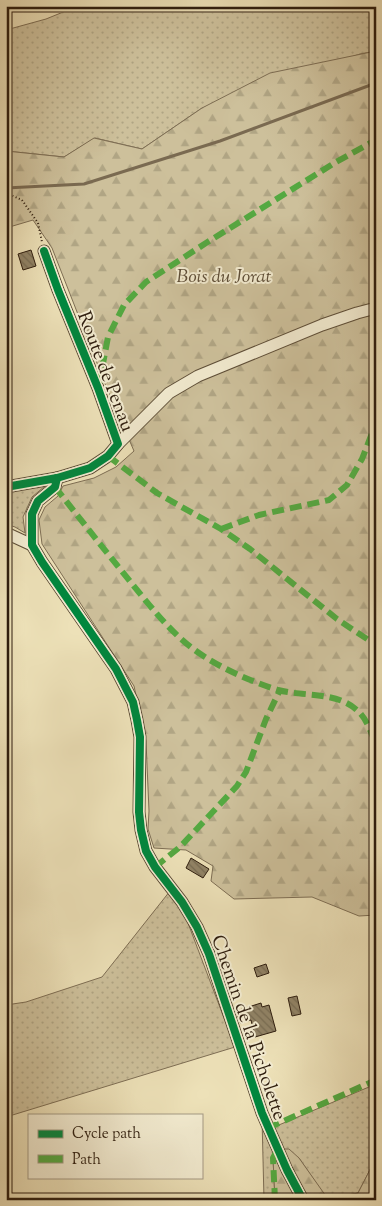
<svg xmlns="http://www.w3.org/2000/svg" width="382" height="1206" viewBox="0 0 382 1206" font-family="'Sorts Mill Goudy',serif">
	<defs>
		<pattern id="grass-dots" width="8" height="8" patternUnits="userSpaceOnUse" patternTransform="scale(1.25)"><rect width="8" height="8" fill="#cdc09b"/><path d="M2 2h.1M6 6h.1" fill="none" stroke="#b0a584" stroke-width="1.8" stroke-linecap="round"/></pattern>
		<pattern id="forest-firs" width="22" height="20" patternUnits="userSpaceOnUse" patternTransform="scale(1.25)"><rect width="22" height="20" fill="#cdc09b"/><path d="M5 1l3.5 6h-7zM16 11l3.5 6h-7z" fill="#b0a584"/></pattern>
		<pattern id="building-back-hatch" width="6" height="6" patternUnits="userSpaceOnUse" patternTransform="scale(1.25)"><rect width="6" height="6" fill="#918366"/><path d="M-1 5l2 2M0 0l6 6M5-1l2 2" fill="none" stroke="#776b52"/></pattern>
	</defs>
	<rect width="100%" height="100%" fill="#ede1b8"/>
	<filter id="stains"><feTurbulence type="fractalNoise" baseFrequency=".004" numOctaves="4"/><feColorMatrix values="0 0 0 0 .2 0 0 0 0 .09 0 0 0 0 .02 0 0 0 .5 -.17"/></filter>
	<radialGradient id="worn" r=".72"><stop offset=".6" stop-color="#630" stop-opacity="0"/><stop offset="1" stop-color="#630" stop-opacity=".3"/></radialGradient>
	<g fill="url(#grass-dots)" stroke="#7e6e54">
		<polygon points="78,6 376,6 376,51 360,54 202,108 142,149 95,138 64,157 6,151 6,30 46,19"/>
		<polygon points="45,486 32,497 23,517 25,533 15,527 6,524 6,492"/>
		<polygon points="170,891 180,902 235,1047 6,1117 6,1005 26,1002 102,977"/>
		<polygon points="376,1084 376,1158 358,1193 327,1199 299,1158 273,1158 275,1200 264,1200 262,1118 267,1130"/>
	</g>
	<g fill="url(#forest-firs)" stroke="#7e6e54">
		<polygon points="376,51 376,915 359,916 312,897 234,899 211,881 213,866 186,850 154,848 148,829 149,811 146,741 134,686 42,544 39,520 45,507 58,496 63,486 94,478 116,467 134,451 106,386 52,248 33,220 6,228 6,151 64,157 94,138 142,149 202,108 270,73"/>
		<polygon points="278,1149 289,1149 299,1158 328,1199 358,1193 376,1158 376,1200 275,1200 273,1158"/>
	</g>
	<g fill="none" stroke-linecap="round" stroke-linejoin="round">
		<polyline stroke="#7a6a51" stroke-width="3" points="6,188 84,184 220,141 376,83"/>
	</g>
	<g fill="url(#building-back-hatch)" stroke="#2e1d0e">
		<polygon points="31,250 36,266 23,270 18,254"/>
		<polygon points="191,858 209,869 203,878 186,868"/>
		<polygon points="266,964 269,973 257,977 254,968"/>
		<polygon points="297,996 301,1014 292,1016 288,998"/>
		<polygon points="261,1003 262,1007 269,1005 276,1031 255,1037 251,1020 240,1023 236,1011"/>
	</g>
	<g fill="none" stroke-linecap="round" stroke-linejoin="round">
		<defs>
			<g id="street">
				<polyline points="118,444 169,393 198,376 322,325 357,313 376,308"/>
				<polyline points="57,478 55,487 38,501 32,514 32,545 42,562 116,669 133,702 137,720 140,737 139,812 141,830 146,851 155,867 182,902 197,927 209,954 262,1113 287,1170 303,1200"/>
				<polyline points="6,487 57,478 90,468 108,456 118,444 98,388 58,290 44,251"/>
				<polyline points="6,533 32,545"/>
			</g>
		</defs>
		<use href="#street" stroke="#5e4e38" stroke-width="13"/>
		<polyline stroke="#2e1d0e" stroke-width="2" stroke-dasharray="1 2.5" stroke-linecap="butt" points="6,193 22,200 38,223 42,242"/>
		<use href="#street" stroke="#f3ecd1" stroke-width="11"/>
		<g stroke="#54a941" stroke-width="6" stroke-dasharray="12 6" stroke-linecap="butt">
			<polyline points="99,385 108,337 124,305 146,282 206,243 336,162 376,140"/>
			<polyline points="108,456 157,493 221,529 250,549 337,619 376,645"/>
			<path d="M 55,487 C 81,520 107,553 133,585 C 155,612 176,639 205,657 C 227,671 253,682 278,690 C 304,697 337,691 358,711 C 367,719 371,733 376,744"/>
			<polyline points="221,529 259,515 329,500 347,485 362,459 376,423"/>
			<polyline points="155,867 180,847 237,786 246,772 266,719 280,690"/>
			<polyline points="268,1128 376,1080"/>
			<polyline points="275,1200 273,1158 278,1149"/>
		</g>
		<defs>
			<g id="cycleway">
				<polyline points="57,478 55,487 38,501 32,514 32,545 42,562 116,669 133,702 137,720 140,737 139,812 141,830 146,851 155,867 182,902 197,927 209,954 262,1113 287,1170 303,1200"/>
				<polyline points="6,487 57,478 90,468 108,456 118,444 98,388 58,290 44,251"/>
			</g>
		</defs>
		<use href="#cycleway" stroke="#f3ecd1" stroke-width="11"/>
		<use href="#cycleway" stroke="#00873e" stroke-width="8"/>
	</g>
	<g text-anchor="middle" stroke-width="4" stroke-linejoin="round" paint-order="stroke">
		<g font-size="19" font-style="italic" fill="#5e4e38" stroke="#f3ecd1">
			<text x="224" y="282">Bois du Jorat</text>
		</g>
		<g font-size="19" fill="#2e1d0e" stroke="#f3ecd1">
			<text transform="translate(107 371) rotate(69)" y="7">Route de Penau</text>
			<text transform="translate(250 1027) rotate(71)" y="7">Chemin de la Picholette</text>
		</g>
	</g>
	<rect width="382" height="1206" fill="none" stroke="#ede1b8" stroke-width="25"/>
	<rect x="8" y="8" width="367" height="1191" fill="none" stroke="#2e1d0e" stroke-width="2.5"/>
	<rect x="12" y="12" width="357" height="1181" fill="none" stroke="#2e1d0e"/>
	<rect x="28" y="1114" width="175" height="65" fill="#f3ecd1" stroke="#a49983"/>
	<rect x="38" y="1130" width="25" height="8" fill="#00873e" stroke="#a49983"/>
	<text x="72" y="1138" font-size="15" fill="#2e1d0e">Cycle path</text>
	<rect x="38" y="1155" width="25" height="8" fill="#54a941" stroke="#a49983"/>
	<text x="72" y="1164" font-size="15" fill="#2e1d0e">Path</text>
	<rect width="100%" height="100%" filter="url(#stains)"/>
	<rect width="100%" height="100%" fill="url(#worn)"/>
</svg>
